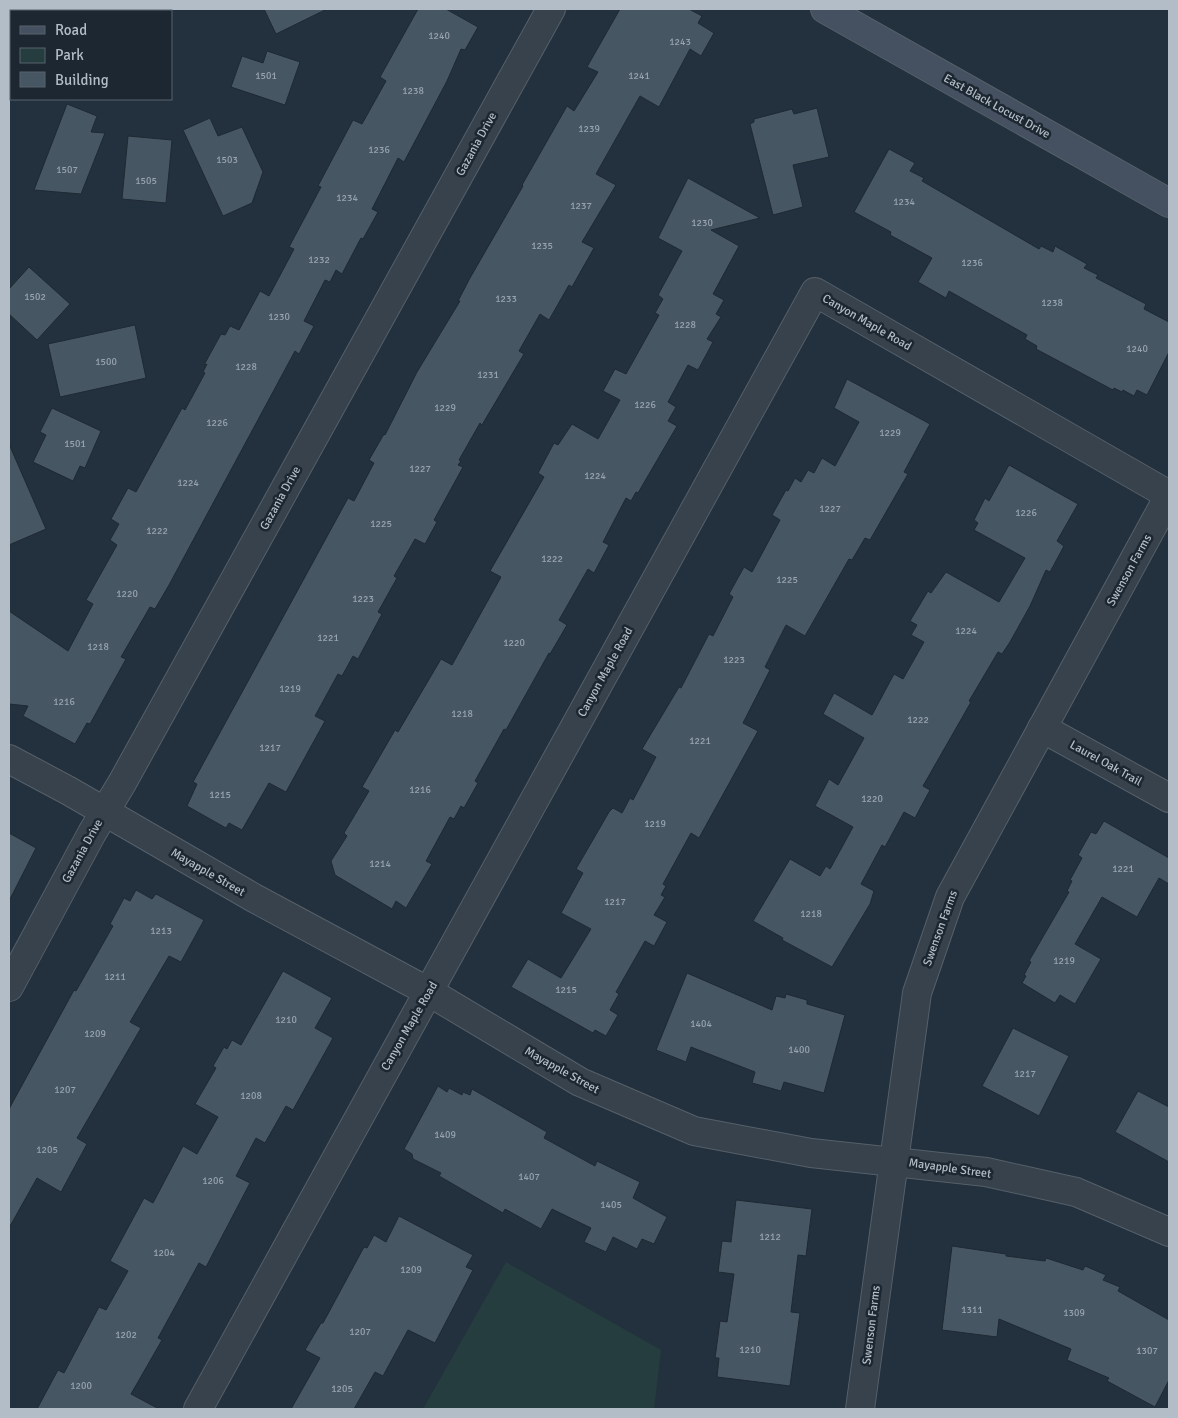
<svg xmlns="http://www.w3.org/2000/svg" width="1178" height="1418" viewBox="0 0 1178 1418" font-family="Signika,sans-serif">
	<rect width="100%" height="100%" fill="#23303d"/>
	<polygon fill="#253d3e" points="506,1262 661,1350 654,1409 423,1409"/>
	<g fill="#465663" stroke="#1e2933">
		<polygon points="264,9 327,9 276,34"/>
		<polygon points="418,9 446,9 478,27 465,50 461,49 447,81 404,162 398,158 372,209 378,212 363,239 361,238 342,274 336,270 330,282 325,280 304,321 314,326 299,354 295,351 169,585 155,609 150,607 121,657 126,659 111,686 90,724 87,723 75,744 23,716 28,706 9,704 9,611 68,651 93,604 86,600 117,545 110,540 119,524 111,519 128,488 136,492 182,408 185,410 205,373 203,372 207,364 204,365 221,334 225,335 230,326 239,330 260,291 269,296 294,249 289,247 321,187 318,186 353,120 362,124 386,81 380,77"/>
		<polygon points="620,9 689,9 702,16 698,23 714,33 701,56 690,49 659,107 640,96 596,174 616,185 582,242 594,248 572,287 569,285 549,320 540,314 519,351 524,354 482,425 480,423 459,460 461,461 458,465 463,467 434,520 437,522 425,544 415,539 394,576 397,578 378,612 382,614 358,659 353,656 342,676 338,674 315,716 325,721 286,792 269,783 242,830 229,823 226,828 187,806 197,784 193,782 348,498 354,501 374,463 369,460 384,434 385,435 417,372 460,301 458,301 470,278 523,186 522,185 567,106 574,111 598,72 587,67"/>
		<polygon points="267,51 300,62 285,105 231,87 242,56 263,63"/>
		<polygon points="67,104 97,116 91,132 105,133 81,194 34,190"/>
		<polygon points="817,108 829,157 793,165 803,207 773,215 750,124 754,122 754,119 792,109 794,114"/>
		<polygon points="210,118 218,136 242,127 263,172 252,203 223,216 183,130"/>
		<polygon points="128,136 172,140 166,203 122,199"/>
		<polygon points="889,149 915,163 910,171 924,178 922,181 1039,249 1041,246 1053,252 1055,246 1087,264 1084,268 1098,275 1096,278 1146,304 1144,309 1169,322 1169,352 1147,395 1137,390 1134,396 1123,390 1122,392 1114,388 1113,390 1036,349 1037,346 1025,339 1027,335 949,291 946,298 918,282 932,258 890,235 891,232 854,212"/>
		<polygon points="688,178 760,218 711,230 739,246 713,294 724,300 716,314 721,317 707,339 713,342 698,370 688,365 668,402 676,407 668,421 677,426 638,493 636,492 631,501 626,498 603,542 609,545 594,573 588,569 559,620 567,625 550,654 549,653 506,730 504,729 475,781 478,783 464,808 461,806 454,819 450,817 426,861 432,864 406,908 396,901 392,909 335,875 331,861 347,836 344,833 369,791 362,787 395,730 398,732 441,659 452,665 501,577 490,571 544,477 538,473 554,443 558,445 572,424 598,439 620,400 603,391 615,369 626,374 659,315 655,313 663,299 658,295 682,251 658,238"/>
		<polygon points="29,267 70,304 37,340 9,314 9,289"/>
		<polygon points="135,325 146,378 60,397 48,344"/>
		<polygon points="847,379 930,424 904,472 908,474 870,540 865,538 852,560 849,559 805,636 786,625 765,667 770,670 743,723 758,731 699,838 691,833 663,884 666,886 661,895 665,897 654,915 667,922 654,946 645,941 616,992 619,994 610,1010 618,1015 606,1036 595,1030 593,1033 511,987 528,959 561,978 591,929 561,913 583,873 576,869 609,812 613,808 622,813 630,798 633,800 656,757 642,749 679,687 681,688 709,634 713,636 733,597 729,594 744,567 752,572 780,520 772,515 786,490 788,491 795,478 801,482 808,470 814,473 822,458 835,466 859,422 834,408"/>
		<polygon points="52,408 101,431 85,468 80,466 73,481 33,462 46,435 40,432"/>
		<polygon points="9,444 46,529 9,545"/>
		<polygon points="1009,465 1078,504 1057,541 1064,546 1050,572 1046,570 1030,606 1010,642 1002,654 998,652 969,701 971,702 923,786 930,790 915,818 904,812 885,847 882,845 861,884 874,891 870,904 832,967 782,940 783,938 753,921 790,859 820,876 826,866 830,869 853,827 815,806 829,779 838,785 864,738 823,714 834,693 872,715 894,674 903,679 924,642 911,635 917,625 910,621 928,591 931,593 946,572 999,602 1025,558 974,530 978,523 974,520 985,498 989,501"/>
		<polygon points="1104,821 1169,858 1169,884 1159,878 1137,917 1102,897 1075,944 1101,959 1075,1004 1060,995 1055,1003 1022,983 1026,976 1024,975 1031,962 1029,961 1069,892 1067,891 1072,881 1070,880 1082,858 1078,855 1091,832 1096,834"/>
		<polygon points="9,833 36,848 9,901"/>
		<polygon points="136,890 152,899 156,894 204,920 181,962 169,956 130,1022 141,1028 77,1138 87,1144 61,1192 37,1178 9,1228 9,1109 74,990 76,991 113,926 110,924 124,898 130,901"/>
		<polygon points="283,971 332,998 315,1028 333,1038 293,1110 286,1106 265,1143 256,1138 236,1176 250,1183 206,1267 199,1263 158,1338 162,1340 131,1394 159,1409 37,1409 58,1370 64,1373 99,1307 106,1310 128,1271 110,1261 144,1198 153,1203 183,1146 197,1154 218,1117 195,1104 216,1068 213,1066 224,1047 227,1049 232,1040 241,1045"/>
		<polygon points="687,973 772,1010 776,996 785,998 786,994 807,1000 807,1004 845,1015 824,1093 784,1082 781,1091 752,1083 755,1072 691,1047 686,1062 656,1050"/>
		<polygon points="1013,1028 1069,1056 1039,1116 982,1086"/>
		<polygon points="438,1086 447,1092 449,1088 462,1095 463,1092 470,1095 472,1089 547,1132 544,1138 595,1166 597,1161 640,1182 633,1198 667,1217 654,1244 642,1239 637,1249 613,1237 606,1252 584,1242 591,1228 552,1209 541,1229 505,1209 503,1213 439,1176 441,1173 413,1159 412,1154 404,1149"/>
		<polygon points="1138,1091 1169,1107 1169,1162 1115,1132"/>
		<polygon points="736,1200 812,1209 806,1256 798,1255 791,1312 800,1313 790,1386 717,1377 719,1358 715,1358 720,1321 727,1322 734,1274 718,1272 722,1241 731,1242"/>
		<polygon points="399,1216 473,1255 466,1267 473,1270 435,1343 408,1330 383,1376 375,1372 354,1409 291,1409 320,1358 305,1350 321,1323 323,1323 364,1247 367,1248 374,1235 386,1242"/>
		<polygon points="952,1246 1006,1254 1006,1256 1045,1261 1046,1258 1083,1270 1085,1266 1106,1275 1103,1280 1120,1287 1118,1291 1169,1320 1169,1380 1155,1407 1107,1381 1109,1378 1067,1360 1071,1349 999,1319 997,1337 942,1330"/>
	</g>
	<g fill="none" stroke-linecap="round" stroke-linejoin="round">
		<defs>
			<g id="street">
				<polyline points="129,9 130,11"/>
				<polyline points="1042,728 1169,798"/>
				<polyline points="9,759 69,791 254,898 429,992 580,1082 694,1131 811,1153 986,1172 1076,1192 1169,1232"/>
				<polyline points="9,987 92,833 122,783 551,9"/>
				<polyline points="198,1409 815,292 1169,495"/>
				<polyline points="860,1409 917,993 950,897 1169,496"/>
			</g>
			<polyline id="secondary" points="825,9 1169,203"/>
		</defs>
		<use href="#street" stroke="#55606a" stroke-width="30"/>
		<use href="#secondary" stroke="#55606a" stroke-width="30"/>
		<use href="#street" stroke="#37424d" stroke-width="28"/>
		<use href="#secondary" stroke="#455160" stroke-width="28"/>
	</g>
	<g text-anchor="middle" stroke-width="5" stroke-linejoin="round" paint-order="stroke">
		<g font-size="10" fill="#97a3af">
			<text x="439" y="39">1240</text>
			<text x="680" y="45">1243</text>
			<text x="266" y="79">1501</text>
			<text x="639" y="79">1241</text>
			<text x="413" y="94">1238</text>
			<text x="589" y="132">1239</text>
			<text x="379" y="153">1236</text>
			<text x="227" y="163">1503</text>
			<text x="67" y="173">1507</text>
			<text x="146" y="184">1505</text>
			<text x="347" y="201">1234</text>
			<text x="904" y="205">1234</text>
			<text x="581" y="209">1237</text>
			<text x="702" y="226">1230</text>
			<text x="542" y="249">1235</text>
			<text x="319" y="263">1232</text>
			<text x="972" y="266">1236</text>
			<text x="35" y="300">1502</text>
			<text x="506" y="302">1233</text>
			<text x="1052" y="306">1238</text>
			<text x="279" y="320">1230</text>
			<text x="685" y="328">1228</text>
			<text x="1137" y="352">1240</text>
			<text x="106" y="365">1500</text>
			<text x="246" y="370">1228</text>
			<text x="488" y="378">1231</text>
			<text x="645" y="408">1226</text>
			<text x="445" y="411">1229</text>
			<text x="217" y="426">1226</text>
			<text x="890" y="436">1229</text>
			<text x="75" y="447">1501</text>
			<text x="420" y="472">1227</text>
			<text x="595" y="479">1224</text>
			<text x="188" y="486">1224</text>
			<text x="830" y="512">1227</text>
			<text x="1026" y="516">1226</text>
			<text x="381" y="527">1225</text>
			<text x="157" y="534">1222</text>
			<text x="552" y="562">1222</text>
			<text x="787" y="583">1225</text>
			<text x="127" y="597">1220</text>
			<text x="363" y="602">1223</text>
			<text x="966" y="634">1224</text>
			<text x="328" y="641">1221</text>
			<text x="514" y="646">1220</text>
			<text x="98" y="650">1218</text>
			<text x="734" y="663">1223</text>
			<text x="290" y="692">1219</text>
			<text x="64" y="705">1216</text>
			<text x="462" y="717">1218</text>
			<text x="918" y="723">1222</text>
			<text x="700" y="744">1221</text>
			<text x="270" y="751">1217</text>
			<text x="420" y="793">1216</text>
			<text x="220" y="798">1215</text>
			<text x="872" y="802">1220</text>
			<text x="655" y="827">1219</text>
			<text x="380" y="867">1214</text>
			<text x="1123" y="872">1221</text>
			<text x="615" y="905">1217</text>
			<text x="811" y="917">1218</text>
			<text x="161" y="934">1213</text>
			<text x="1064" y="964">1219</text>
			<text x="115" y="980">1211</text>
			<text x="566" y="993">1215</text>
			<text x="286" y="1023">1210</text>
			<text x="701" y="1027">1404</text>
			<text x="95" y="1037">1209</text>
			<text x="799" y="1053">1400</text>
			<text x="1025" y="1077">1217</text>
			<text x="65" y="1093">1207</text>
			<text x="251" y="1099">1208</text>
			<text x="445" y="1138">1409</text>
			<text x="47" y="1153">1205</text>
			<text x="529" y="1180">1407</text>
			<text x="213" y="1184">1206</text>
			<text x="611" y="1208">1405</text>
			<text x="770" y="1240">1212</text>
			<text x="164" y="1256">1204</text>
			<text x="411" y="1273">1209</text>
			<text x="972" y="1313">1311</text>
			<text x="1074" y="1316">1309</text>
			<text x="360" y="1335">1207</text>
			<text x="126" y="1338">1202</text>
			<text x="750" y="1353">1210</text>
			<text x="1147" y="1354">1307</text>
			<text x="81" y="1389">1200</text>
			<text x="342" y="1392">1205</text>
		</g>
		<g font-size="12" fill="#b2bdc8" stroke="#1c2731">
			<text transform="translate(997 106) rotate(29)" y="4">East Black Locust Drive</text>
			<text transform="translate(476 144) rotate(-61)" y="4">Gazania Drive</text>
			<text transform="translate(867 322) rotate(30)" y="4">Canyon Maple Road</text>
			<text transform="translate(280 498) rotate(-61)" y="4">Gazania Drive</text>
			<text transform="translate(1129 570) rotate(-61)" y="4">Swenson Farms</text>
			<text transform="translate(605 672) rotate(-61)" y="4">Canyon Maple Road</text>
			<text transform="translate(1106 763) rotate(29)" y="4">Laurel Oak Trail</text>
			<text transform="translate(82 851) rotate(-61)" y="4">Gazania Drive</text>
			<text transform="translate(208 872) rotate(30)" y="4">Mayapple Street</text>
			<text transform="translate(940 928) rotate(-70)" y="4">Swenson Farms</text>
			<text transform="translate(409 1026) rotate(-60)" y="4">Canyon Maple Road</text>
			<text transform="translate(562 1070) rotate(29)" y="4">Mayapple Street</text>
			<text transform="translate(950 1168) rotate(8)" y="4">Mayapple Street</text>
			<text transform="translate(871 1325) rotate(-83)" y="4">Swenson Farms</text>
		</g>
	</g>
	<rect width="1178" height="1418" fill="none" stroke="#b2bdc8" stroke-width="20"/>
	<rect x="10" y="10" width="162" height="90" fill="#1c2731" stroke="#58636d"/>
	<rect x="20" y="26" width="25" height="8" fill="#455160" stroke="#58636d"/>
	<text x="55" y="35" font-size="15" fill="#b2bdc8">Road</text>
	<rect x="20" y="48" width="25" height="15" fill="#253d3e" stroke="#58636d"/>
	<text x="55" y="60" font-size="15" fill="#b2bdc8">Park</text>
	<rect x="20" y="72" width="25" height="15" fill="#465663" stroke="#58636d"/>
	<text x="55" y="85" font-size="15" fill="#b2bdc8">Building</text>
</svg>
